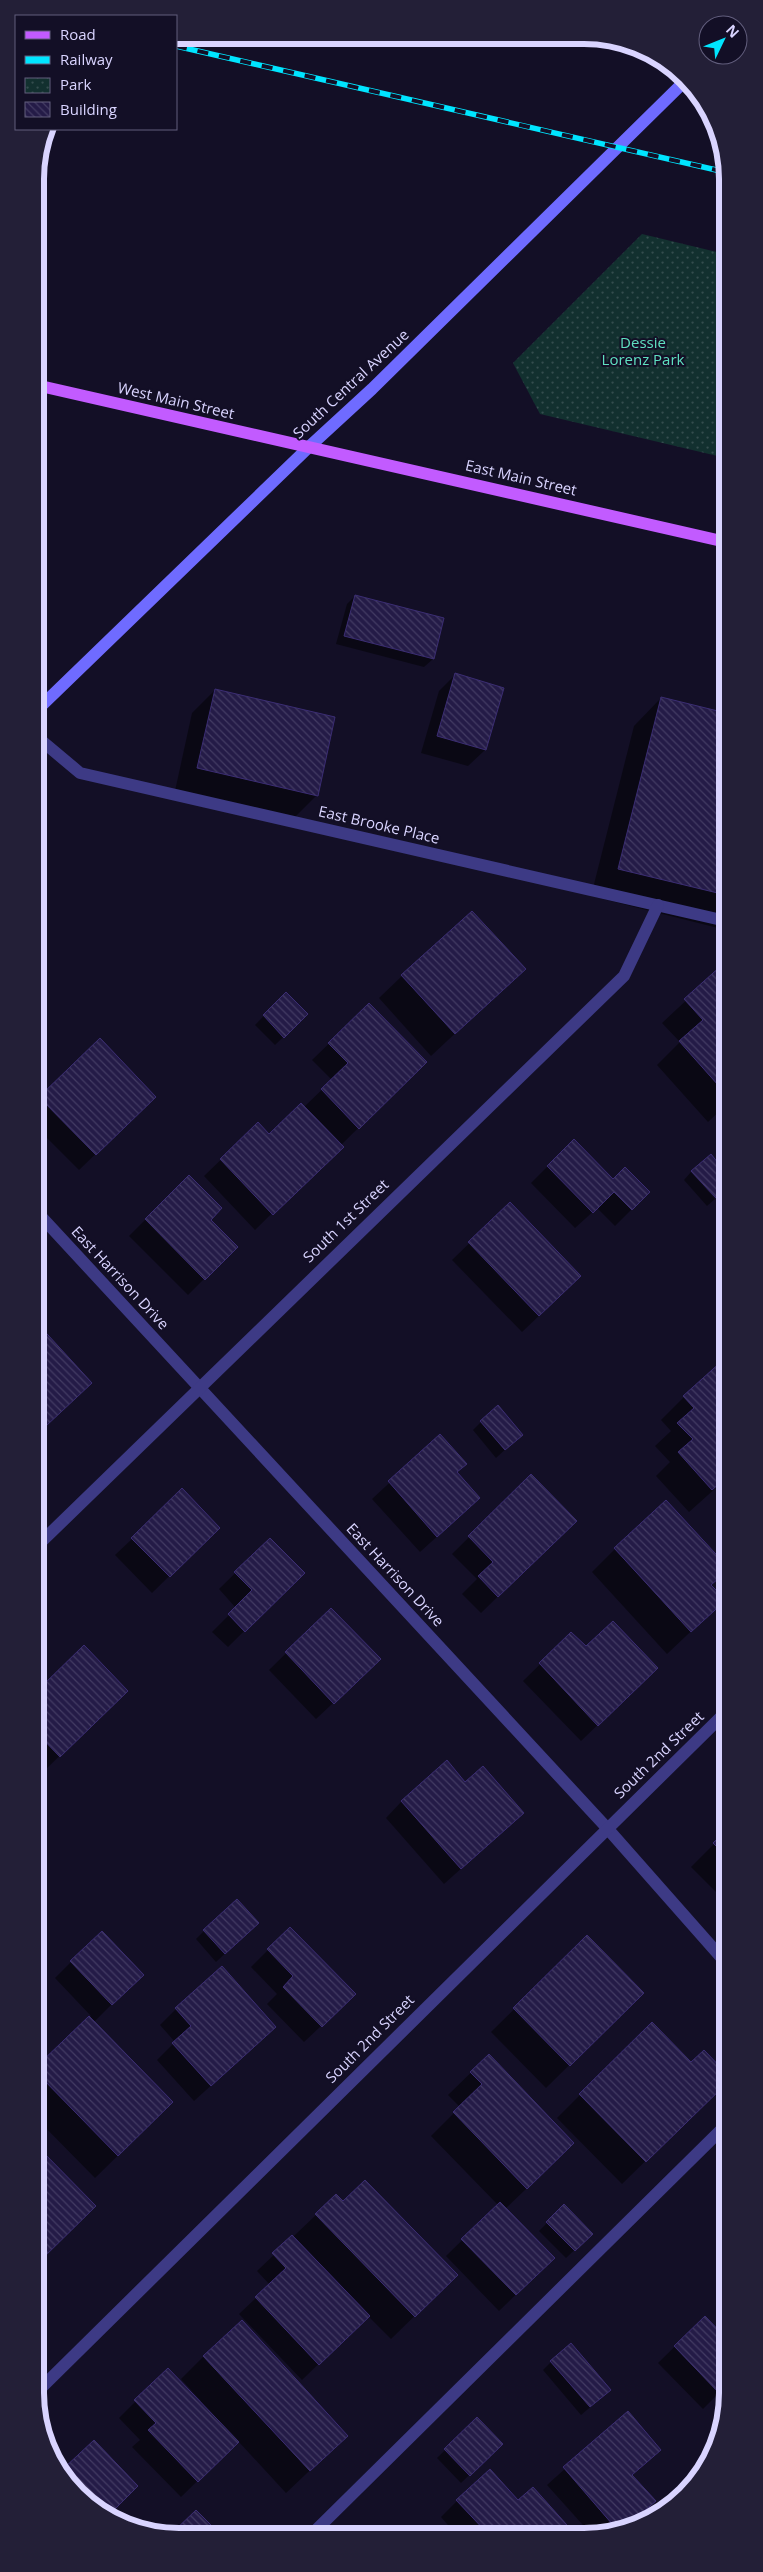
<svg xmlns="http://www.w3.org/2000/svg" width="763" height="2572" viewBox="0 0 763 2572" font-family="'Open Sans',sans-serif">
	<defs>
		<pattern id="park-dots" width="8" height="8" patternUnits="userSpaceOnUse" patternTransform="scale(1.25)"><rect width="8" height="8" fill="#12302f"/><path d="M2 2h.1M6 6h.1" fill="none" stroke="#344d4e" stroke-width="1.8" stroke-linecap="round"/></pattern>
		<pattern id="building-back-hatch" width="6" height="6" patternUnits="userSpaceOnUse" patternTransform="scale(1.25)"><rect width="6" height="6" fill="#241b47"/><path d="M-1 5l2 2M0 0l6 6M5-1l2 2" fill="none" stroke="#433b63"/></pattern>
	</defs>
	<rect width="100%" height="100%" fill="#130f26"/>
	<polygon fill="url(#park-dots)" points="642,234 725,254 726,458 540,414 513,363"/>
	<g fill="#0007">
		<polygon points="355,596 433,659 424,667 336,644 347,604"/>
		<polygon points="455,675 485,750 468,766 421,753 439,691"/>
		<polygon points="215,690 317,795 294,818 175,791 192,713"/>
		<polygon points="661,698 726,715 726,930 591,896 634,726"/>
		<polygon points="722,967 726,972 726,1105 708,1122 657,1065 680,1042 662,1023"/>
		<polygon points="524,969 431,1056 379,998 402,976"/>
		<polygon points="286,993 307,1014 275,1045 255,1025"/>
		<polygon points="369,1005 425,1062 255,1230 204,1176 258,1124 269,1135 304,1107 332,1080 312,1060"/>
		<polygon points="100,1040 138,1113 79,1170 36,1127 36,1101"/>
		<polygon points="574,1140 613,1181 649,1192 615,1226 597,1208 575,1228 531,1183"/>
		<polygon points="691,1172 715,1199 707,1206 684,1180"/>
		<polygon points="189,1176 209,1220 236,1247 188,1295 129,1236"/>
		<polygon points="510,1204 563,1293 522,1332 452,1260"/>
		<polygon points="37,1325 90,1383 37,1434"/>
		<polygon points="727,1368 727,1478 689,1512 656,1476 670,1462 655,1446 671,1431 661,1420 684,1397"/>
		<polygon points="481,1422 521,1435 496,1458 473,1430"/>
		<polygon points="440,1436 465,1464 456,1473 462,1514 420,1552 372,1499"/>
		<polygon points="531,1476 575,1521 481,1613 462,1594 477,1579 452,1554"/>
		<polygon points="218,1528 152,1593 115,1555 132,1539"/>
		<polygon points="270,1539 303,1573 228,1647 212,1632 236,1608 219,1589"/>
		<polygon points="615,1549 727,1569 711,1586 724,1600 667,1654 592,1572"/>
		<polygon points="331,1609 363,1675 316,1719 269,1670"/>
		<polygon points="571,1634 586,1648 639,1685 581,1741 523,1681"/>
		<polygon points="37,1688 110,1707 43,1772 37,1766"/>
		<polygon points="465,1784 523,1813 444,1884 386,1818 402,1801"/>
		<polygon points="727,1831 727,1890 721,1897 691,1867"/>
		<polygon points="290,1928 337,2011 304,2042 267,2004 277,1994 251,1967"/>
		<polygon points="204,1931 249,1931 216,1962 196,1939"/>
		<polygon points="587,1937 642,1993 546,2088 491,2032"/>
		<polygon points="71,1962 125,1991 94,2022 149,2125 95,2178 37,2119 37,2067 91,2016 55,1978"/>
		<polygon points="176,2009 258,2043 194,2101 157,2060 175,2042 160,2025"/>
		<polygon points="704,2052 727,2076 727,2081 622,2184 557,2118 580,2095 691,2064"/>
		<polygon points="489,2055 550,2166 505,2209 553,2258 499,2311 446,2256 498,2205 431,2136 460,2107 448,2095"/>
		<polygon points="37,2148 94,2206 38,2261"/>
		<polygon points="336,2196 433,2298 391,2339 368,2316 302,2380 239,2314 270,2285 257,2271"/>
		<polygon points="564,2206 591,2234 566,2258 539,2231"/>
		<polygon points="728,2298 728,2305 724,2302"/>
		<polygon points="704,2318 728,2384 703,2409 658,2363"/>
		<polygon points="204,2356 346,2436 286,2493 238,2441 181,2497 132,2447 140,2440 119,2418 168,2369 199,2402 201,2401 181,2379"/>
		<polygon points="551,2362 601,2398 581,2415 543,2370"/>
		<polygon points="627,2413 659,2450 632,2476 654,2501 625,2529 612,2534 591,2534 547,2485"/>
		<polygon points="477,2419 501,2444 461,2483 437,2458"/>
		<polygon points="533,2489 573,2534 451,2534 454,2532 441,2517 457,2501 518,2501"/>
		<polygon points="196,2512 218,2534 173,2534"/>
	</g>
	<g fill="url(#building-back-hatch)" stroke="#3b2d73">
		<polygon points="355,595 444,618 434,659 344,636"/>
		<polygon points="455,673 504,688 486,750 437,736"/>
		<polygon points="215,689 335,717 318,796 197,768"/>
		<polygon points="661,697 726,713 726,895 618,869"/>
		<polygon points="472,911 526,969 455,1034 401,975"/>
		<polygon points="722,965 726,970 726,1094 679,1041 703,1020 684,999"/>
		<polygon points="286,992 308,1014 284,1038 263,1015"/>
		<polygon points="369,1003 427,1062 359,1129 321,1089 348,1063 328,1043"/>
		<polygon points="100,1038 156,1097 96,1155 39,1097"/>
		<polygon points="301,1103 344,1147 273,1215 220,1159 258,1122 269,1134"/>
		<polygon points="574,1139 613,1179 625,1167 650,1192 632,1210 614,1192 593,1213 547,1166"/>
		<polygon points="711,1154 726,1173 726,1190 716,1198 691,1171"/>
		<polygon points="189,1175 222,1208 211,1220 238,1247 205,1280 145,1219"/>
		<polygon points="510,1202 581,1276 539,1316 468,1242"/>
		<polygon points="37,1323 92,1383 46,1426 37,1416"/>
		<polygon points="722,1361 727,1366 727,1477 712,1490 678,1452 693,1439 677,1423 694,1408 683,1396"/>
		<polygon points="498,1405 523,1435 505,1450 480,1421"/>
		<polygon points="440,1434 467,1464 457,1472 480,1498 437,1537 388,1481"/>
		<polygon points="531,1474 577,1521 498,1597 478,1576 493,1562 468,1536"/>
		<polygon points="182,1488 220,1528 170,1577 131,1538"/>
		<polygon points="666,1500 727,1566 727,1571 711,1585 726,1600 691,1632 614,1548"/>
		<polygon points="270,1538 305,1573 245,1632 228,1614 252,1590 234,1572"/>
		<polygon points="331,1608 381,1659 334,1704 285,1652"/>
		<polygon points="613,1621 658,1668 598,1726 539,1663 571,1632 586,1646"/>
		<polygon points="84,1645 128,1691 60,1757 37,1733 37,1687 39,1689"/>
		<polygon points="447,1760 465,1782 483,1766 524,1813 461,1869 401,1801"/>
		<polygon points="727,1829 727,1857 713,1843"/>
		<polygon points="237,1899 259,1923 225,1954 203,1930"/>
		<polygon points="290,1927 356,1994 322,2027 283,1987 293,1976 267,1949"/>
		<polygon points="102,1931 144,1975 112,2005 70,1961"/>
		<polygon points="587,1935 644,1993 570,2066 513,2008"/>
		<polygon points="222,1966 276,2027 211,2086 172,2043 191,2026 175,2008"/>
		<polygon points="89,2016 173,2102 118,2156 37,2073 37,2066"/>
		<polygon points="652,2022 691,2062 704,2050 727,2074 727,2083 646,2162 579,2094"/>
		<polygon points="489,2054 574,2143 527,2189 453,2112 482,2084 470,2072"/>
		<polygon points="37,2146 96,2206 38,2263"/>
		<polygon points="365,2180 458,2275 415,2317 315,2214 336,2194 343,2201"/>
		<polygon points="500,2202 555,2258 516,2295 461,2239"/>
		<polygon points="564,2204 593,2234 575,2251 546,2222"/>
		<polygon points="292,2235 370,2316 319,2365 255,2297 286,2268 272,2253"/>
		<polygon points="705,2316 728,2340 728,2386 720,2394 674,2346"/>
		<polygon points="242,2320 348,2436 310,2471 203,2356"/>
		<polygon points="571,2343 611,2390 590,2407 550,2361"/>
		<polygon points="168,2368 239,2442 198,2482 148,2430 156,2423 134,2400"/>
		<polygon points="628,2411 661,2450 632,2475 656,2501 619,2532 563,2467"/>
		<polygon points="477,2417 503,2444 470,2476 444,2449"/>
		<polygon points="94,2440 138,2486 111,2513 77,2495 63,2469"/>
		<polygon points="490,2469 518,2500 533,2487 575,2534 488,2534 456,2500"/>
		<polygon points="196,2510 220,2534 171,2534"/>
	</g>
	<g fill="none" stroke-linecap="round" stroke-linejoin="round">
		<polyline stroke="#3d3a85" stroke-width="12" points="312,2534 727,2124"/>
		<g stroke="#3d3a85" stroke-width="12">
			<polyline points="36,736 80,773 726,921"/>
			<polyline points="36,1211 607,1828 727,1964"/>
			<polyline points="37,1546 624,976 658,905"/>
			<polyline points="38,2391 727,1711"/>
		</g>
		<polyline stroke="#6f6bff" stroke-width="12" points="36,711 310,446 372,389 687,79"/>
		<polyline stroke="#c25bff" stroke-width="12" points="36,385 726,542"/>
		<defs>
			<polyline id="rail" points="176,46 725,172"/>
		</defs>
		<use href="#rail" stroke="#00e5ff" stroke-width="5.5"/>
		<use href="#rail" stroke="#130f26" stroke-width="4" stroke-dasharray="11" stroke-linecap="butt"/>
	</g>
	<g text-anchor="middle" stroke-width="4" stroke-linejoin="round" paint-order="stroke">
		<g font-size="15" fill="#5fe0c0" stroke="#130f26">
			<text x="643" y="348">Dessie<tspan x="643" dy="17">Lorenz Park</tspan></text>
		</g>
		<g font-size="15" fill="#d9d4ff" stroke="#130f26">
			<text transform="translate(351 384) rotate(-43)" y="5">South Central Avenue</text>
			<text transform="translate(176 401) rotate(13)" y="5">West Main Street</text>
			<text transform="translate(521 478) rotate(13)" y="5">East Main Street</text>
			<text transform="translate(379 825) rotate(13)" y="5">East Brooke Place</text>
			<text transform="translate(346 1221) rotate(-44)" y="5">South 1st Street</text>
			<text transform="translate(120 1278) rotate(47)" y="5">East Harrison Drive</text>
			<text transform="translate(395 1575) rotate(47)" y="5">East Harrison Drive</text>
			<text transform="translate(659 1755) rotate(-44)" y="5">South 2nd Street</text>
			<text transform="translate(370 2039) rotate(-45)" y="5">South 2nd Street</text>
		</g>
	</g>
	<path d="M0 0H763V2572H0ZM179 44H584A135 135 0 0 1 719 179V2393A135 135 0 0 1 584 2528H179A135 135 0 0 1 44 2393V179A135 135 0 0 1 179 44Z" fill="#231f37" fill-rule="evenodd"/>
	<path fill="none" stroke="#d9d4ff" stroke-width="6" d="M179 44H584A135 135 0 0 1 719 179V2393A135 135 0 0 1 584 2528H179A135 135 0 0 1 44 2393V179A135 135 0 0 1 179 44Z"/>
	<rect x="15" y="15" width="162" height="115" fill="#130f26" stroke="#625e7d"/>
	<rect x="25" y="31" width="25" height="8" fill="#c25bff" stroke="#625e7d"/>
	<text x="60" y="40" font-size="15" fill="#d9d4ff">Road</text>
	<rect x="25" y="56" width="25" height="8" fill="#00e5ff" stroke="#625e7d"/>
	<text x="60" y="65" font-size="15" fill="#d9d4ff">Railway</text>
	<rect x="25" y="78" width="25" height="15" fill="url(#park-dots)" stroke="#625e7d"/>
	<text x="60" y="90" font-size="15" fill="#d9d4ff">Park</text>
	<rect x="25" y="102" width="25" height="15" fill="url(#building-back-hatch)" stroke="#625e7d"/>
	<text x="60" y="115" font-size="15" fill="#d9d4ff">Building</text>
	<g transform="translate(723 40) rotate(47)"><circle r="24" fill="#130f26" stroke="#625e7d"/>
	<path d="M0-4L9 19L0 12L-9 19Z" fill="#00e5ff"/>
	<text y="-8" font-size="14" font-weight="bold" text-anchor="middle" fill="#d9d4ff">N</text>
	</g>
</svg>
